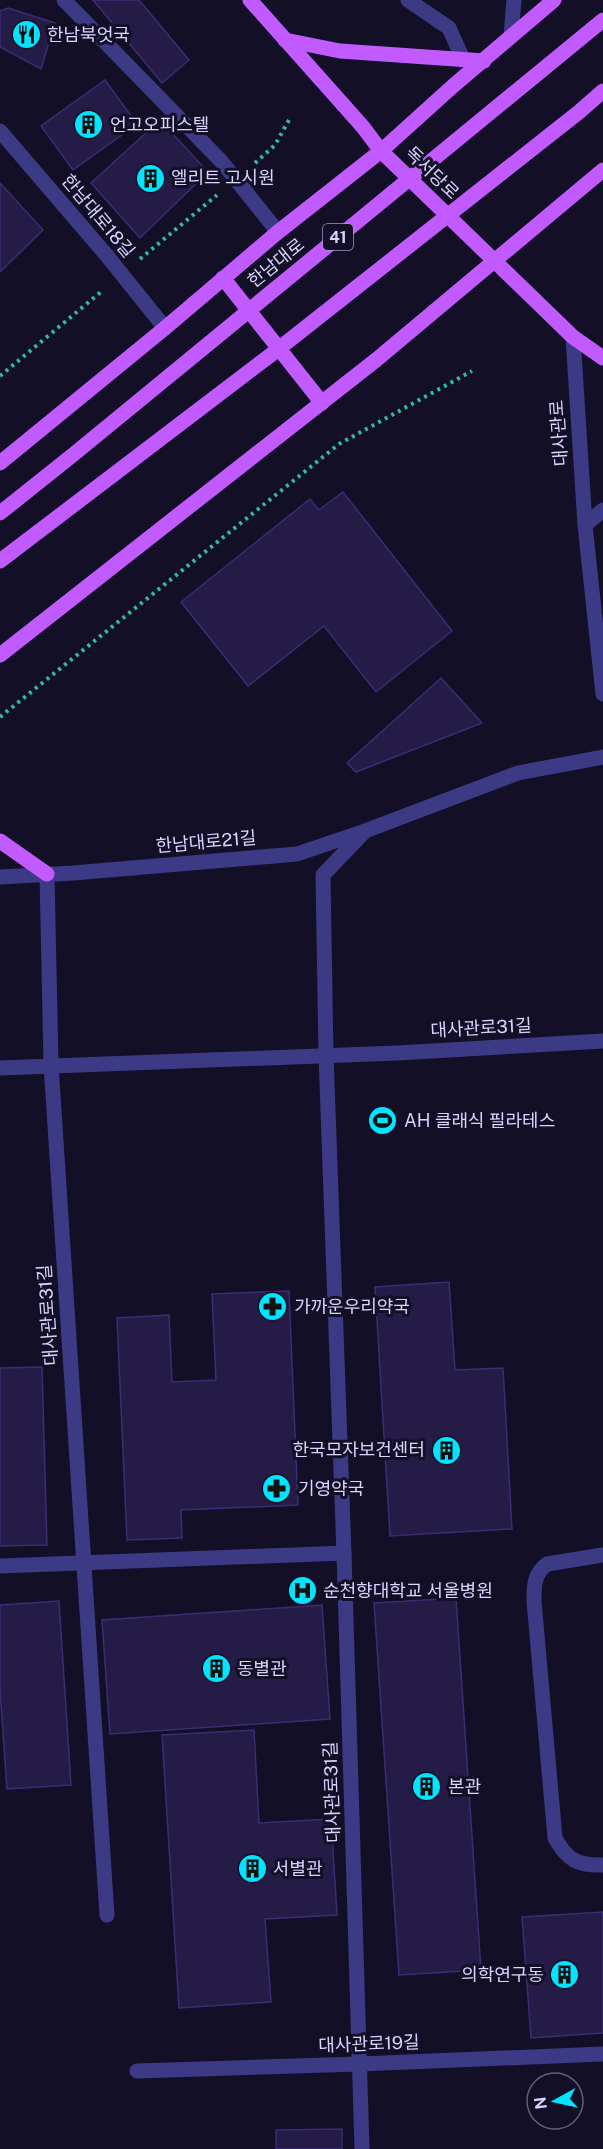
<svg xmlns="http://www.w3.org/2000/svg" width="603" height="2149" viewBox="0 0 603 2149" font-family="'Public Sans','Noto Sans KR',sans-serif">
	<rect width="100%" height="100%" fill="#130f26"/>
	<g fill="#241b47" stroke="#3b2d73" stroke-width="1.5">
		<polygon points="93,0 139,0 189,60 162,83"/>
		<polygon points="8,8 55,23 41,69 0,47 0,11"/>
		<polygon points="105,80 137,124 73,170 41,126"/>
		<polygon points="160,120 208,172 140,238 91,183"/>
		<polygon points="0,183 43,230 0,272"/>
		<polygon points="343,492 452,631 376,692 324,626 248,686 181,602 310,499 319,510"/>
		<polygon points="441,678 482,723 356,772 347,763"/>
		<polygon points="449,1282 455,1370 503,1368 512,1529 390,1536 375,1287"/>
		<polygon points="289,1291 298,1505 181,1510 182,1538 127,1540 117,1318 169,1315 172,1382 216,1380 212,1294"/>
		<polygon points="42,1367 47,1545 0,1546 0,1368"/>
		<polygon points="456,1598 481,1970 399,1975 374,1603"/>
		<polygon points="59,1601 71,1785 7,1789 0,1690 0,1605"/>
		<polygon points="322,1605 330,1719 110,1734 102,1620"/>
		<polygon points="254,1730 259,1823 331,1819 337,1915 265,1919 271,2002 179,2008 162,1735"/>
		<polygon points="603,1912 603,2033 531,2038 522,1917"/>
		<polygon points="342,2129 342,2149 276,2149 276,2130"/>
	</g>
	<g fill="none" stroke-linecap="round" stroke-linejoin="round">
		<g stroke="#2fb8b0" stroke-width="4" stroke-dasharray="3 4.5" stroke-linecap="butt">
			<polyline points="255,163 275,145 289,120"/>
			<polyline points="140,259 217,195"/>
			<polyline points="0,376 102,291"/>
			<polyline points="0,717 339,444 472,371"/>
		</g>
		<g stroke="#3d3a85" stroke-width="15">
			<polyline points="64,0 221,161 278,232"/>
			<polyline points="408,0 449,28 463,59"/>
			<polyline points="511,36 514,0"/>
			<polyline points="0,131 108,257 165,328"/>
			<polyline points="573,337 585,525 603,694"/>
			<polyline points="585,525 603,510"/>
			<polyline points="47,874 51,1065 107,1915"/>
			<polyline points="0,877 73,873 297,854 365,831 518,773 603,757"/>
			<polyline points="0,1068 397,1053 603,1041"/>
			<path d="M 603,1555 L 547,1564 C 534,1574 534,1585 534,1601 L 555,1838 C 567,1860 578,1866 603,1865"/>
			<polyline points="0,1566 344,1553"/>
			<polyline points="137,2071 359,2064 603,2054"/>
			<polyline points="362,2149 344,1553 326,1055 323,875 365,831"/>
		</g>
		<g stroke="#c25bff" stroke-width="15">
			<polyline points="250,0 363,127 381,151 573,337 603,358"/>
			<polyline points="285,40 340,51 484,61"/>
			<polyline points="223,278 322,403"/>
			<polyline points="0,463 165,328 278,232 381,151 453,86 554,0"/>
			<polyline points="0,513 74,454 603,20"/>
			<polyline points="0,561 272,354 579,112 603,91"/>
			<polyline points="0,655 376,360 603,170"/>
			<polyline points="0,841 47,874"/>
		</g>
	</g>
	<defs>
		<symbol id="restaurant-disc" viewBox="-11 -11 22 22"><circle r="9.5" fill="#00e5ff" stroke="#130f26"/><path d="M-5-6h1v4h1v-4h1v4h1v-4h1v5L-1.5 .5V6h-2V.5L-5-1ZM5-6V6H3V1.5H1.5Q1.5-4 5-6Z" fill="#111"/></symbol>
		<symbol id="building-disc" viewBox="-11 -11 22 22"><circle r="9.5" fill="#00e5ff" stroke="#130f26"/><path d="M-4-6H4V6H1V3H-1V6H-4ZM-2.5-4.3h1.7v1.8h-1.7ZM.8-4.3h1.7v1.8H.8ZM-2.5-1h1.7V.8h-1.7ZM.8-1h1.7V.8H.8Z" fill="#111"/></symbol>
		<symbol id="stadium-disc" viewBox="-11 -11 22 22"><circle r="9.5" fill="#00e5ff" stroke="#130f26"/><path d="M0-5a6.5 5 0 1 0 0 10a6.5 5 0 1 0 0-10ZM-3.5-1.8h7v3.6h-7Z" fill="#111"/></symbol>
		<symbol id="pharmacy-disc" viewBox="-11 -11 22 22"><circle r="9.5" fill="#00e5ff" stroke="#130f26"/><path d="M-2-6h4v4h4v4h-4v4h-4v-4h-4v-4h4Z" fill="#111"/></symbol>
		<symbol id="hospital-disc" viewBox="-11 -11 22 22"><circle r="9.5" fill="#00e5ff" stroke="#130f26"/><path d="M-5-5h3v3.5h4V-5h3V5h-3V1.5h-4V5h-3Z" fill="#111"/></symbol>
	</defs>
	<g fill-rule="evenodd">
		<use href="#restaurant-disc" x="10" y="18" width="33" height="33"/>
		<use href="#building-disc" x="72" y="108" width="33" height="33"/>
		<use href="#building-disc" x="134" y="162" width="33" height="33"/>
		<use href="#stadium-disc" x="366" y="1104" width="33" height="33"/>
		<use href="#pharmacy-disc" x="256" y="1290" width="33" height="33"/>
		<use href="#building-disc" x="430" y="1434" width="33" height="33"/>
		<use href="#pharmacy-disc" x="260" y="1472" width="33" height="33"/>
		<use href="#hospital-disc" x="286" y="1574" width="33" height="33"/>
		<use href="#building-disc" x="200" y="1652" width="33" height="33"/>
		<use href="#building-disc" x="410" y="1770" width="33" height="33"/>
		<use href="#building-disc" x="236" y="1852" width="33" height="33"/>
		<use href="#building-disc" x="548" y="1958" width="33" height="33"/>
	</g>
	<g text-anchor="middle" stroke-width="6" stroke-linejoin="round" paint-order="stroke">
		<rect fill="#130f26" stroke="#9e99be" stroke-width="1.5" x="323" y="224" width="30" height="26" rx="4.5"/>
		<g font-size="16" font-weight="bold" fill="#d9d4ff">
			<text x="338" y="243">41</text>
		</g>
		<g font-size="18" fill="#d9d4ff" stroke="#130f26" text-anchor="start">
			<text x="47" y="41">한남북엇국</text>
			<text x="110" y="131">언고오피스텔</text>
			<text x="171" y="184">엘리트 고시원</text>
			<text x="404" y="1127">AH 클래식 필라테스</text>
			<text x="294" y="1313">가까운우리약국</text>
			<text x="425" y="1456" text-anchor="end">한국모자보건센터</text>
			<text x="298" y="1495">기영약국</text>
			<text x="323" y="1597">순천향대학교 서울병원</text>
			<text x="237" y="1675">동별관</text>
			<text x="448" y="1793">본관</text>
			<text x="273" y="1875">서별관</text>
			<text x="544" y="1981" text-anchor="end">의학연구동</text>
		</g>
		<g font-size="18" fill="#d9d4ff" stroke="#130f26">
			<text transform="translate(432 173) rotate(44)" y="6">독서당로</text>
			<text transform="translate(98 216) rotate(50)" y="6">한남대로18길</text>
			<text transform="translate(276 263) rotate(-39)" y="6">한남대로</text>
			<text transform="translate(559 433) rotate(-94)" y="6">대사관로</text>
			<text transform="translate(206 842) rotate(-5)" y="6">한남대로21길</text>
			<text transform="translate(481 1028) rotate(-3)" y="6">대사관로31길</text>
			<text transform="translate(48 1315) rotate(-94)" y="6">대사관로31길</text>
			<text transform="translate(332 1792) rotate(-92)" y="6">대사관로31길</text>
			<text transform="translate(369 2044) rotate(-2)" y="6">대사관로19길</text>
		</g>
	</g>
	<g transform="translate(555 2101) rotate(262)"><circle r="28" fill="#130f26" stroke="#625e7d" stroke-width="1.5"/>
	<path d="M0-4.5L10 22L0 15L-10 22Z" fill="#00e5ff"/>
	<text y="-9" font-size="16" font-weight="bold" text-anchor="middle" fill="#d9d4ff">N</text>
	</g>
</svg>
